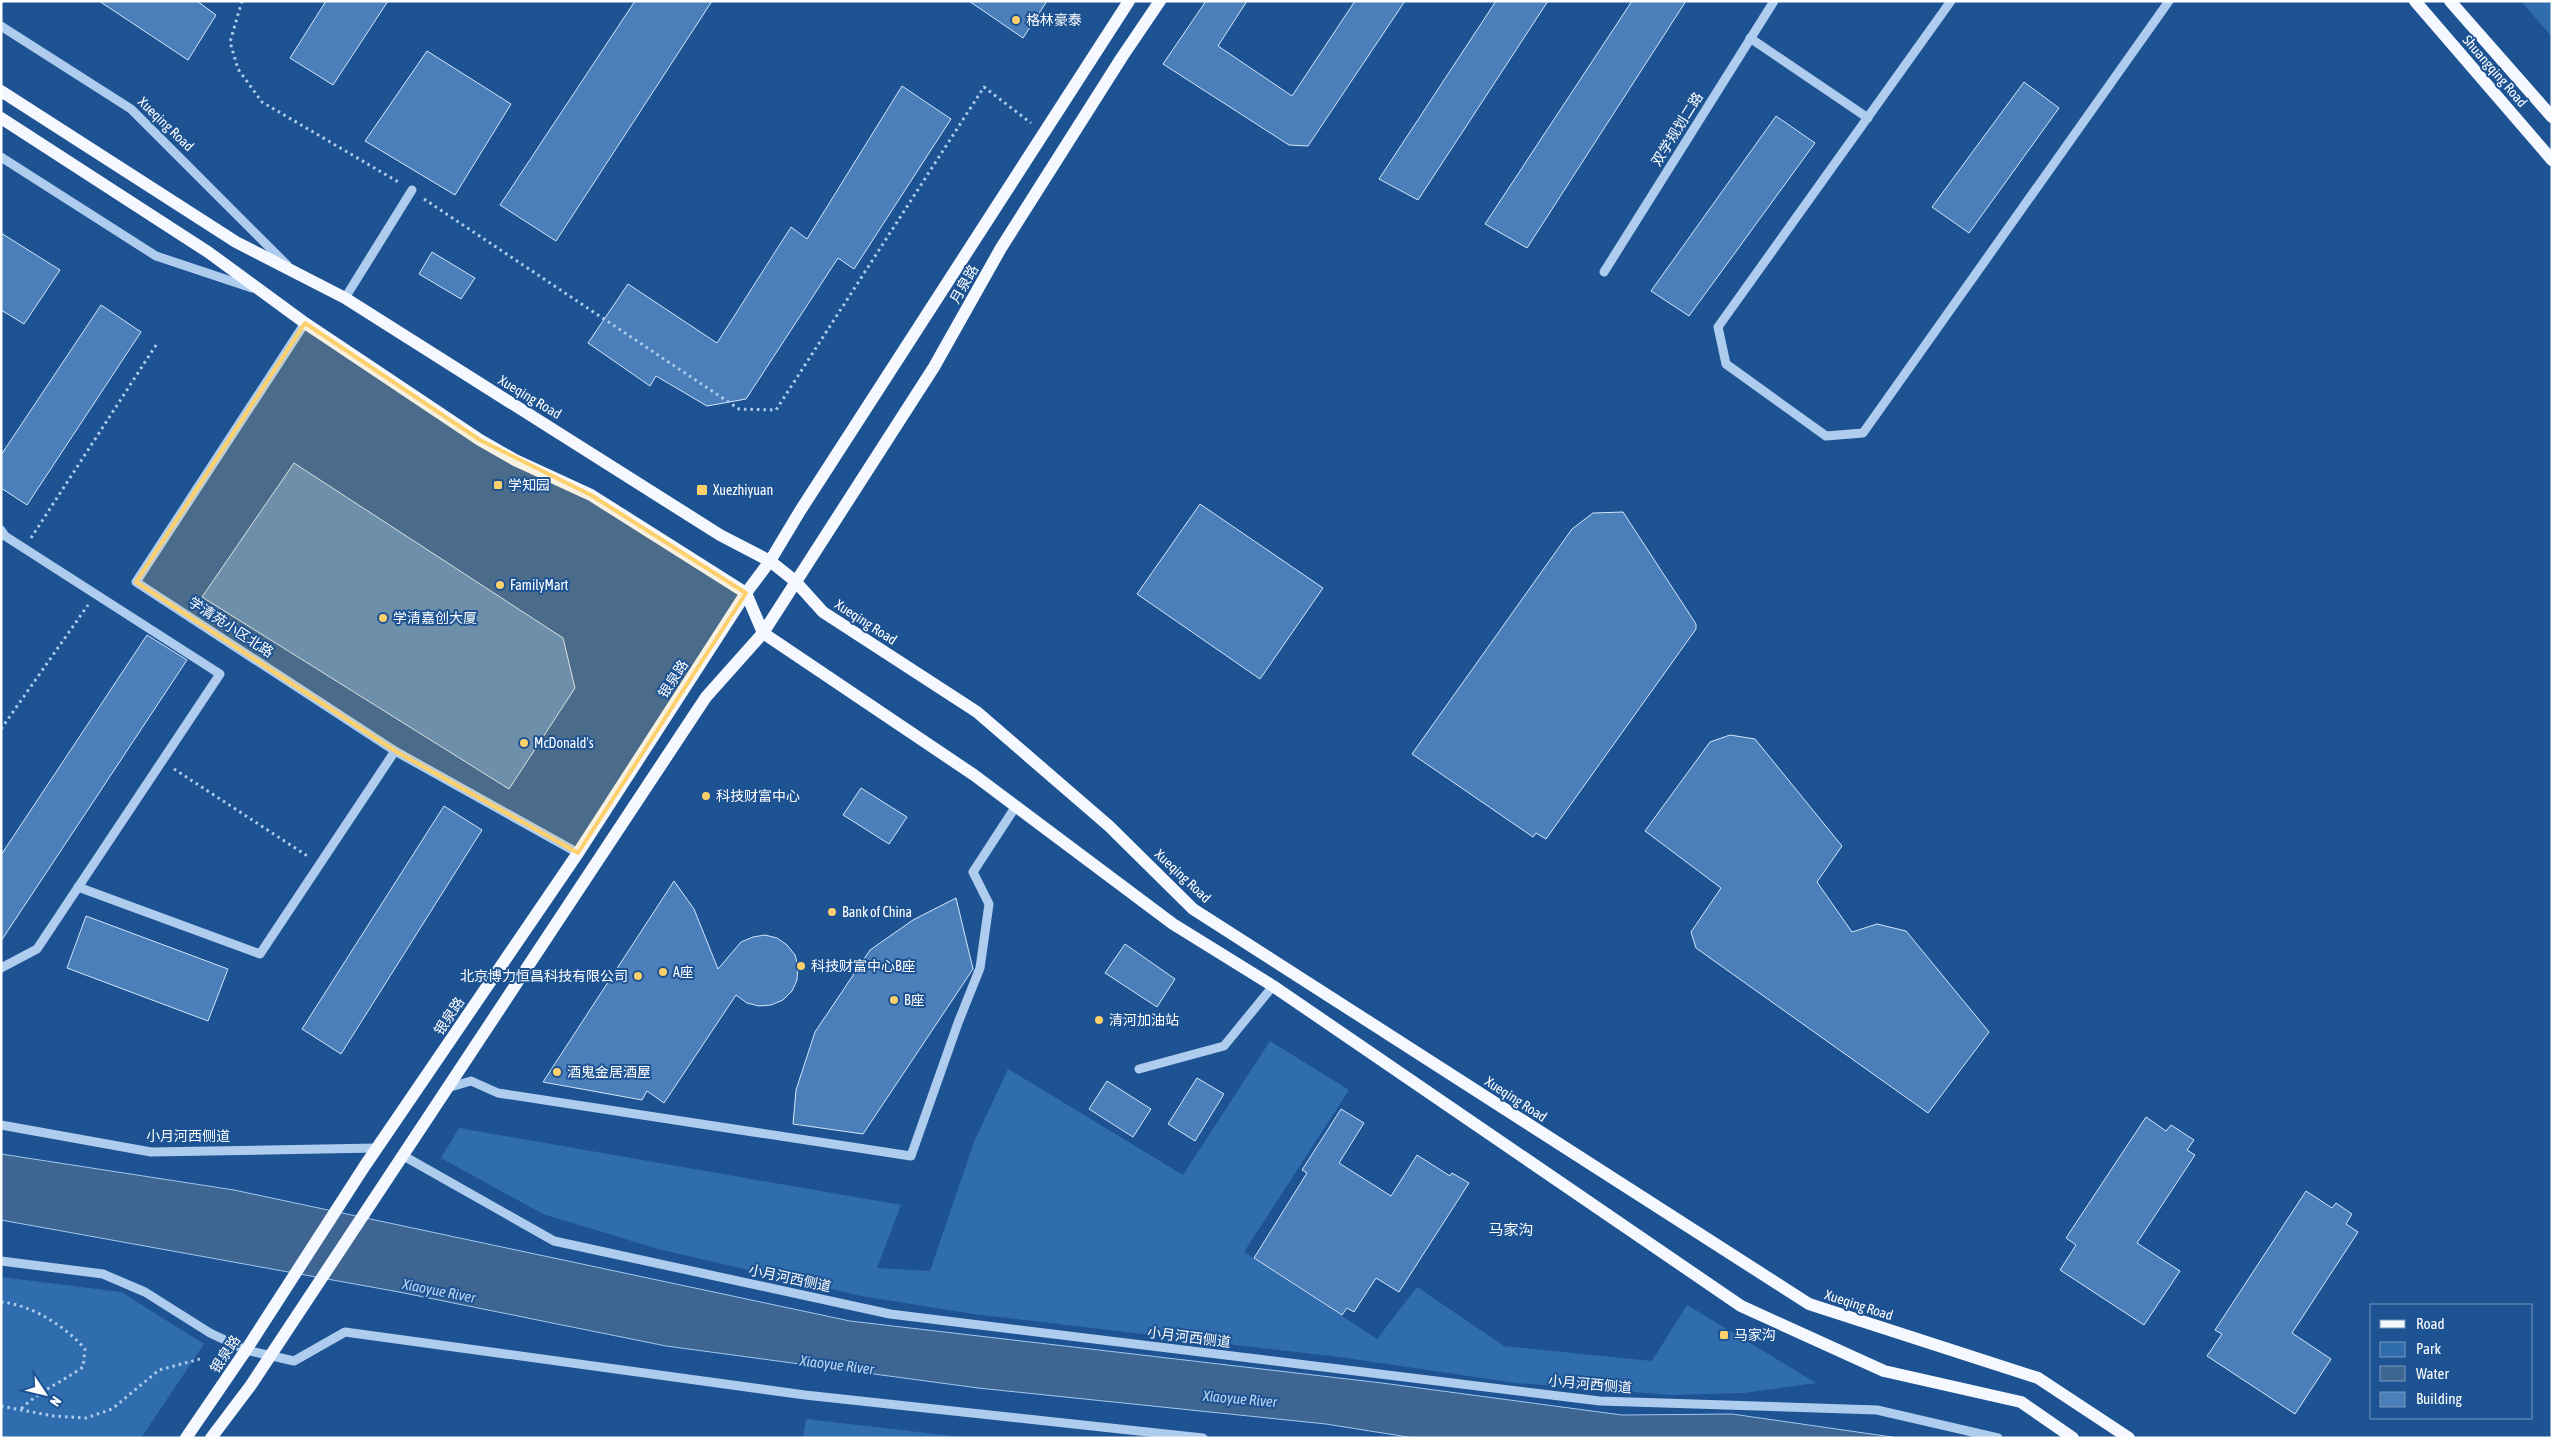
<svg xmlns="http://www.w3.org/2000/svg" width="2553" height="1439" viewBox="0 0 2553 1439" font-family="'Asap Condensed','Noto Sans SC',sans-serif">
	<rect width="100%" height="100%" fill="#1d5392"/>
	<g fill="#306daf">
		<polygon points="2521,1 2552,1 2552,37"/>
		<polygon points="1270,1041 1349,1090 1244,1252 1377,1339 1417,1287 1504,1346 1652,1361 1687,1305 1816,1383 1743,1393 1670,1395 1516,1383 1339,1357 973,1314 861,1296 658,1249 543,1214 441,1158 459,1128 901,1205 877,1268 930,1271 974,1142 1008,1069 1183,1175"/>
		<polygon points="1,1277 121,1292 204,1344 141,1438 1,1438"/>
		<polygon points="806,1419 970,1438 803,1438"/>
	</g>
	<polygon fill="#3f6693" stroke="#a1c8f0" points="1,1154 234,1190 850,1321 1382,1383 1622,1415 1732,1414 1899,1438 1414,1438 1326,1424 978,1388 666,1346 399,1292 1,1220"/>
	<g fill="#4a7fba" stroke="#d4e6fa">
		<polygon points="99,1 197,1 216,15 188,60"/>
		<polygon points="326,1 388,1 333,85 290,58"/>
		<polygon points="635,1 712,1 556,241 500,205"/>
		<polygon points="969,1 1047,1 1023,38"/>
		<polygon points="1206,1 1247,1 1218,46 1292,96 1355,1 1405,1 1308,146 1289,145 1163,64"/>
		<polygon points="1496,1 1548,1 1418,200 1379,179"/>
		<polygon points="1632,1 1686,1 1527,248 1485,224"/>
		<polygon points="427,51 511,104 455,195 365,141"/>
		<polygon points="2024,82 2059,108 1969,233 1932,207"/>
		<polygon points="902,86 951,119 854,269 838,258 746,399 707,406 656,376 650,386 588,343 628,284 717,343 791,227 807,239"/>
		<polygon points="1776,116 1815,143 1689,316 1651,291"/>
		<polygon points="1,233 60,270 24,324 1,310"/>
		<polygon points="432,252 475,278 461,299 419,274"/>
		<polygon points="101,305 141,332 27,505 1,488 1,455"/>
		<polygon points="294,463 563,638 575,688 509,789 202,597"/>
		<polygon points="1200,504 1323,588 1260,679 1137,594"/>
		<polygon points="1623,512 1696,624 1696,629 1546,839 1536,833 1533,837 1412,754 1572,529 1593,513"/>
		<polygon points="147,635 187,660 1,941 1,855"/>
		<polygon points="1730,735 1755,739 1842,846 1817,882 1852,932 1877,924 1906,931 1989,1032 1928,1113 1696,948 1691,932 1721,888 1645,831 1710,742"/>
		<polygon points="861,788 907,817 889,844 843,815"/>
		<polygon points="444,806 482,830 341,1054 302,1029"/>
		<polygon points="674,881 694,909 718,969 741,942 753,937 765,935 777,938 787,945 795,955 798,966 797,980 792,991 783,1000 771,1005 759,1006 747,1003 736,995 664,1103 647,1091 642,1100 543,1082"/>
		<polygon points="956,898 973,969 863,1134 793,1124 796,1090 815,1032 870,950 913,920"/>
		<polygon points="86,916 228,969 208,1021 67,968"/>
		<polygon points="1125,944 1175,979 1157,1007 1105,973"/>
		<polygon points="1197,1078 1224,1094 1195,1141 1168,1124"/>
		<polygon points="1107,1081 1151,1109 1133,1137 1089,1109"/>
		<polygon points="1341,1109 1364,1123 1339,1163 1391,1196 1417,1155 1450,1176 1452,1173 1469,1183 1399,1292 1376,1278 1354,1312 1347,1308 1342,1315 1254,1258 1307,1173 1302,1170"/>
		<polygon points="2146,1117 2166,1131 2171,1125 2194,1140 2187,1150 2195,1155 2137,1243 2180,1271 2144,1325 2060,1270 2076,1245 2066,1238"/>
		<polygon points="2306,1191 2332,1208 2336,1203 2352,1214 2346,1224 2358,1232 2292,1333 2331,1359 2295,1414 2207,1356 2222,1334 2215,1330"/>
	</g>
	<g fill="none" stroke-linecap="round" stroke-linejoin="round">
		<g stroke="#aeccee" stroke-width="3" stroke-dasharray="2.5 4" stroke-linecap="butt">
			<polyline points="242,1 230,42 238,69 262,102 400,183"/>
			<polyline points="424,199 739,409 776,410 984,87 1031,123"/>
			<polyline points="31,538 158,342"/>
			<polyline points="1,729 88,605"/>
			<polyline points="174,769 309,857"/>
			<path d="M 1,1302 C 32,1305 65,1326 85,1349 L 83,1367 C 62,1382 39,1391 21,1409"/>
			<polyline points="1,1406 53,1416 86,1418 112,1409 159,1370 200,1359"/>
		</g>
		<g stroke="#aeccee" stroke-width="9">
			<polyline points="1951,1 1718,327 1726,364 1826,436 1863,433 2169,1"/>
			<polyline points="1,26 131,109 287,265"/>
			<polyline points="1750,38 1868,118"/>
			<polyline points="1,157 156,256 252,288"/>
			<polyline points="1604,272 1774,1"/>
			<polyline points="345,298 412,190"/>
			<polyline points="305,323 136,582 395,751 578,853"/>
			<polyline points="1,530 5,536 220,674 37,949 1,968"/>
			<polyline points="78,887 260,954 395,751"/>
			<polyline points="1139,1069 1224,1046 1273,986"/>
			<polyline points="447,1088 471,1081 498,1093 911,1156 958,1023 980,968 989,904 973,872 1016,806"/>
			<polyline points="1,1125 151,1152 377,1148"/>
			<polyline points="402,1155 554,1241 890,1314 1600,1401 1877,1410 1998,1438"/>
			<polyline points="1,1261 103,1274 145,1292 210,1333 246,1350 294,1361 345,1332 805,1395 1203,1438"/>
		</g>
		<g stroke="#f5f9ff" stroke-width="12">
			<polyline points="2415,1 2552,160"/>
			<polyline points="2450,1 2552,117"/>
			<polyline points="1,91 236,242 345,298 720,535 770,561 795,581 823,612 977,712 1109,826 1193,909 1809,1304 2038,1378 2129,1438"/>
			<polyline points="1,118 208,252 305,323 480,440 515,460 591,495 746,593 763,633 974,775 1173,924 1273,986 1741,1306 1884,1371 2021,1402 2073,1438"/>
			<polyline points="186,1438 246,1350 364,1167 578,853 746,593 770,561 800,511 1129,1"/>
			<polyline points="211,1438 251,1385 706,697 763,633 934,367 1001,248 1122,57 1160,1"/>
		</g>
	</g>
	<path fill="#fdd06c" fill-opacity="0.2" stroke="#fdd06c" stroke-width="4" stroke-linejoin="round" d="M 305,323 L 480,440 L 591,495 L 746,593 L 578,853 L 395,751 L 136,582 Z"/>
	<g fill="#fdd06c" stroke="#1d5392" stroke-width="2">
		<circle cx="1016" cy="20" r="5"/>
		<rect x="493" y="480" width="10" height="10" rx="2.5"/>
		<rect x="696" y="484" width="12" height="12" rx="2.5"/>
		<circle cx="500" cy="585" r="5"/>
		<circle cx="383" cy="618" r="5"/>
		<circle cx="524" cy="743" r="5"/>
		<circle cx="706" cy="796" r="5"/>
		<circle cx="832" cy="912" r="5"/>
		<circle cx="801" cy="966" r="5"/>
		<circle cx="663" cy="972" r="5"/>
		<circle cx="638" cy="976" r="5"/>
		<circle cx="894" cy="1000" r="5"/>
		<circle cx="1099" cy="1020" r="5"/>
		<circle cx="557" cy="1072" r="5"/>
		<rect x="1719" y="1330" width="10" height="10" rx="2.5"/>
	</g>
	<g text-anchor="middle" stroke-width="4" stroke-linejoin="round" paint-order="stroke">
		<g font-size="14" fill="#fff" stroke="#1d5392" text-anchor="start">
			<text x="1026" y="25">格林豪泰</text>
			<text x="508" y="490">学知园</text>
			<text x="713" y="495">Xuezhiyuan</text>
			<text x="510" y="590">FamilyMart</text>
			<text x="393" y="623">学清嘉创大厦</text>
			<text x="534" y="748">McDonald's</text>
			<text x="716" y="801">科技财富中心</text>
			<text x="842" y="917">Bank of China</text>
			<text x="811" y="971">科技财富中心B座</text>
			<text x="673" y="977">A座</text>
			<text x="628" y="981" text-anchor="end">北京博力恒昌科技有限公司</text>
			<text x="904" y="1005">B座</text>
			<text x="1109" y="1025">清河加油站</text>
			<text x="567" y="1077">酒鬼金居酒屋</text>
			<text x="1734" y="1340">马家沟</text>
		</g>
		<g font-size="14" fill="#fff" stroke="#1d5392">
			<text transform="translate(2495 71) rotate(49)" y="5">Shuangqing Road</text>
			<text transform="translate(166 124) rotate(44)" y="5">Xueqing Road</text>
			<text transform="translate(1677 129) rotate(-58)" y="5">双学规划二路</text>
			<text transform="translate(964 284) rotate(-60)" y="5">月泉路</text>
			<text transform="translate(530 397) rotate(31)" y="5">Xueqing Road</text>
			<text transform="translate(866 622) rotate(33)" y="5">Xueqing Road</text>
			<text transform="translate(231 627) rotate(33)" y="5">学清苑小区北路</text>
			<text transform="translate(673 679) rotate(-57)" y="5">银泉路</text>
			<text transform="translate(1183 876) rotate(43)" y="5">Xueqing Road</text>
			<text transform="translate(449 1016) rotate(-56)" y="5">银泉路</text>
			<text transform="translate(1516 1099) rotate(33)" y="5">Xueqing Road</text>
			<text x="188" y="1141">小月河西侧道</text>
			<text transform="translate(790 1278) rotate(12)" y="5">小月河西侧道</text>
			<text transform="translate(1859 1305) rotate(18)" y="5">Xueqing Road</text>
			<text transform="translate(1189 1337) rotate(7)" y="5">小月河西侧道</text>
			<text transform="translate(225 1354) rotate(-56)" y="5">银泉路</text>
			<text transform="translate(1590 1384) rotate(5)" y="5">小月河西侧道</text>
		</g>
		<g font-size="15" fill="#fff" stroke="#1d5392">
			<text x="1511" y="1235">马家沟</text>
		</g>
		<g font-size="15" font-style="italic" fill="#bad6f5" stroke="#1d5392">
			<text transform="translate(439 1291) rotate(11)" y="5">Xiaoyue River</text>
			<text transform="translate(837 1365) rotate(7)" y="5">Xiaoyue River</text>
			<text transform="translate(1240 1399) rotate(5)" y="5">Xiaoyue River</text>
		</g>
	</g>
	<rect width="2553" height="1439" fill="none" stroke="#ffffff" stroke-width="5"/>
	<rect x="2370" y="1304" width="162" height="115" fill="#1d5392" stroke="#7798be"/>
	<rect x="2380" y="1320" width="25" height="8" fill="#f5f9ff" stroke="#7798be"/>
	<text x="2416" y="1329" font-size="15" fill="#ffffff">Road</text>
	<rect x="2380" y="1342" width="25" height="15" fill="#306daf" stroke="#7798be"/>
	<text x="2416" y="1354" font-size="15" fill="#ffffff">Park</text>
	<rect x="2380" y="1366" width="25" height="15" fill="#3f6693" stroke="#7798be"/>
	<text x="2416" y="1379" font-size="15" fill="#ffffff">Water</text>
	<rect x="2380" y="1392" width="25" height="15" fill="#4a7fba" stroke="#7798be"/>
	<text x="2416" y="1404" font-size="15" fill="#ffffff">Building</text>
	<g transform="translate(45 1394) rotate(125)" stroke="#1d5392" stroke-width="4" paint-order="stroke">
	<path d="M0-4L9 19L0 12L-9 19Z" fill="#ffffff"/>
	<text y="-8" font-size="14" font-weight="bold" text-anchor="middle" fill="#ffffff">N</text>
	</g>
</svg>
